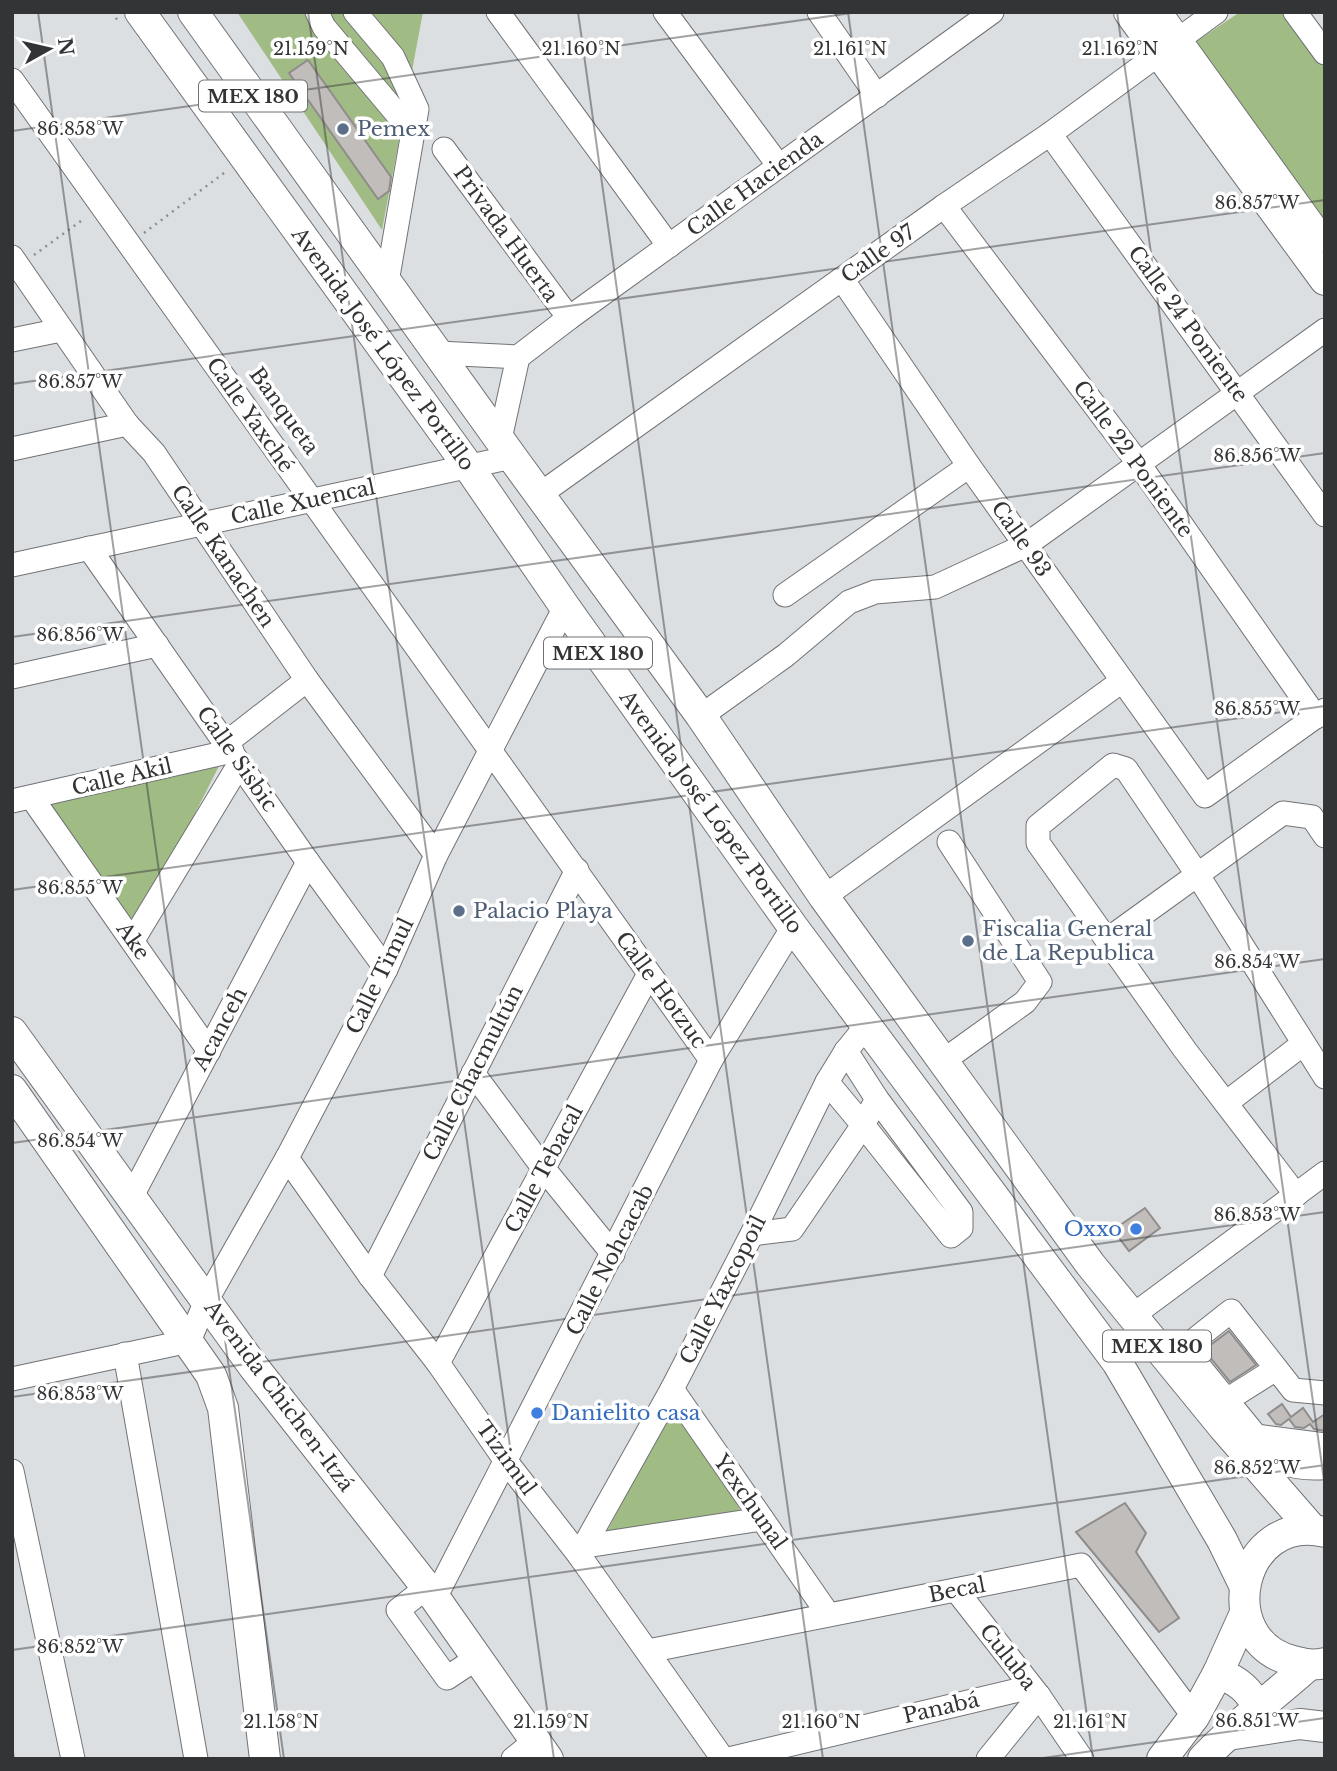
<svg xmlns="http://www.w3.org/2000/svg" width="1337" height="1771" viewBox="0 0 1337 1771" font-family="'Libre Baskerville',serif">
	<rect width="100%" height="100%" fill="#dcdfe2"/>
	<g fill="#a0bc84">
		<polygon points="237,12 423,12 382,230"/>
		<polygon points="1240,12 1293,12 1325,57 1325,229 1191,45"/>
		<polygon points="223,758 134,934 44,802"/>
		<polygon points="677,1398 744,1517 603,1539"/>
	</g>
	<g fill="#c1bdbb" stroke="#908c8b" stroke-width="2">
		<polygon points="308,60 391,177 389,191 378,199 289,73"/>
		<polygon points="1145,1208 1160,1228 1129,1251 1113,1230"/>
		<polygon points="1229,1331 1256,1365 1230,1382 1204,1350"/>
		<polygon points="1282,1404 1291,1417 1303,1408 1313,1422 1325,1414 1325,1431 1314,1429 1310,1424 1304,1428 1295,1427 1289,1419 1281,1425 1276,1424 1268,1414"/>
		<polygon points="1125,1503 1146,1533 1136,1552 1179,1618 1159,1632 1076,1532"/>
	</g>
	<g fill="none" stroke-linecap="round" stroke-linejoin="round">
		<defs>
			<g id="minor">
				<polyline points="317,12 324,27 413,133"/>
				<polyline points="355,12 393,57 417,109 387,282"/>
				<polyline points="498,12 669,246"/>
				<polyline points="665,12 779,166"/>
				<polyline points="819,12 877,96"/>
				<polyline points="1295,12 1325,53"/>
				<polyline points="12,80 711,1060"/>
				<polyline points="1050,134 1325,515"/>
				<polyline points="444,149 569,318"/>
				<polyline points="944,206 1139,464 1316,717"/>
				<polyline points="12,257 127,424 154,453 307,680 436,855"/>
				<polyline points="842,279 969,466 1205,796 1325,710"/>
				<polyline points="12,340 61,330"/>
				<polyline points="438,353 518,357"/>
				<polyline points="500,439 518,357 569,318 992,12"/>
				<polyline points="12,449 127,424"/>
				<polyline points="539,495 944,206 1050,134 1216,12"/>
				<polyline points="89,548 308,862 386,969"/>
				<polyline points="12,565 512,457"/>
				<polyline points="785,595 969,466"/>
				<polyline points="12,677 157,645"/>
				<polyline points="701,716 786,655 849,602 875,592 935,587 1026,545 1325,330"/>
				<polyline points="226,743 307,680"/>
				<polyline points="32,798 209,1051"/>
				<polyline points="12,801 232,751"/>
				<polyline points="824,897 1122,681"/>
				<polyline points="133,940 240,763"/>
				<polyline points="1107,940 1283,813 1312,817 1325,836"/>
				<polyline points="846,1051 877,1099 961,1212 961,1228 951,1236 863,1125 877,1099"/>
				<polyline points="943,1061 1025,1002 1040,982 949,842"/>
				<polyline points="473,1073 544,1169 613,1254"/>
				<polyline points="1226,1103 1303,1044"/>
				<polyline points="287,1158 370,1276 438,1363 505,1460 579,1555 723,1759"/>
				<polyline points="1296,1195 1185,1050 1038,843 1038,826 1113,765 1126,769 1197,874 1325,1077"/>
				<polyline points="132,1196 308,862"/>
				<polyline points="752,1234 792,1229 863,1125 827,1082"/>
				<polyline points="370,1276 577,870"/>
				<polyline points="1132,1316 1325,1173"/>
				<polyline points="1184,1348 1256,1436 1325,1445"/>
				<polyline points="125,1354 196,1759"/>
				<polyline points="1169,1360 1231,1311 1293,1390 1325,1393"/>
				<polyline points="438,1363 649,974"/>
				<polyline points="12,1379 189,1341 206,1301 287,1158 386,969 436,855 565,607"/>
				<polyline points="672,1389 828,1614"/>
				<polyline points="1214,1408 1276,1369"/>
				<polyline points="12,1471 73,1759"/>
				<polyline points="586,1546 762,1519"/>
				<polyline points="579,1555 672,1389 752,1234 827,1082 846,1051 867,1025"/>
				<polyline points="427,1587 398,1610 447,1678 477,1658"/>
				<polyline points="956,1590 1039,1696 1082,1759"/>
				<polyline points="435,1598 711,1060 793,927"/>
				<polyline points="648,1651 1081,1565 1194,1717"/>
				<polyline points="513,1759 535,1741"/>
				<polyline points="729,1759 1031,1687"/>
				<polyline points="988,1759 1039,1696"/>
			</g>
			<g id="major">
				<polyline points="140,12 468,466 565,607 793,927 1117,1362 1222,1540 1244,1585"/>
				<polyline points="193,12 512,457 701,716 824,897 1090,1264 1224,1428 1312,1529"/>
				<polyline points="1129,12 1325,280"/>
				<polyline points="1156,12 1318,237"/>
				<polyline points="12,1032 253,1366 435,1598 548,1759"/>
				<polyline points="12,1090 211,1375 223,1408 265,1759"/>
				<path d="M 1245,1441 C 1271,1457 1294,1467 1325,1464"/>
				<path d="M 1325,1532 C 1239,1512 1212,1641 1293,1661 C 1304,1664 1313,1666 1325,1663"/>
				<path d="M 1218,1673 C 1239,1681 1249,1690 1259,1709"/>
				<polyline points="1228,1735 1300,1724 1325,1727"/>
				<polyline points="1162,1759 1194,1717 1218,1673 1245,1613"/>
				<path d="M 1203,1759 C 1235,1725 1274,1696 1309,1665"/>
			</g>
		</defs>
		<use href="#minor" stroke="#717376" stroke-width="25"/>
		<use href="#major" stroke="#717376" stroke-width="32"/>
		<g stroke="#8c8e90" stroke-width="2.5" stroke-dasharray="2 5" stroke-linecap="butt">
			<polyline points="112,12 118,21"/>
			<polyline points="144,233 228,170"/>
			<polyline points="34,255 85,218"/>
		</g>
		<use href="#minor" stroke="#fff" stroke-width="23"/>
		<use href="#major" stroke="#fff" stroke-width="30"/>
	</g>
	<path fill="none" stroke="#333436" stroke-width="2" stroke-opacity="0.45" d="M 38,12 L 284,1759M 308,12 L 554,1759M 578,12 L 823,1759M 848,12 L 1093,1759M 1117,12 L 1325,1487M 12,131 L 859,12M 12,384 L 1325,200M 12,637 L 1325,453M 12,890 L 1325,706M 12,1143 L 1325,959M 12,1397 L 1325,1212M 12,1650 L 1325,1465M 12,1746 L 14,1759M 1036,1759 L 1325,1718"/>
	<g fill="#5c6f8a" stroke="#fff" stroke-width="2.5">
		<circle cx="343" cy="129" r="7"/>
		<circle cx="459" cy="911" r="7"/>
		<circle cx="968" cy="941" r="7"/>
	</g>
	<g fill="#3f7fe0" stroke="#fff" stroke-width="2.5">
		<circle cx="1136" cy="1229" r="7"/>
		<circle cx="537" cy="1413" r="7"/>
	</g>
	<g text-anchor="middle" stroke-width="7" stroke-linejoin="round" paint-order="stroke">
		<g fill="#fff" stroke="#707172" stroke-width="2">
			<rect x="199" y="80.5" width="108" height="31" rx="5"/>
			<rect x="544" y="637.5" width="108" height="31" rx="5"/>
			<rect x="1103" y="1330.5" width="108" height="31" rx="5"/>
		</g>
		<g font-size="19" font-weight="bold" fill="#333436">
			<text x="253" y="103">MEX 180</text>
			<text x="598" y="660">MEX 180</text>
			<text x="1157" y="1353">MEX 180</text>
		</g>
		<g font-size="21" fill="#4e5e75" stroke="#fff" text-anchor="start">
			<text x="357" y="136">Pemex</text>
			<text x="473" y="918">Palacio Playa</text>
			<text x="982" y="936">Fiscalia General<tspan x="982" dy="24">de La Republica</tspan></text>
		</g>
		<g font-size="21" fill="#333436" stroke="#fff">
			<text transform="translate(755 184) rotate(-36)" y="7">Calle Hacienda</text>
			<text transform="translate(506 234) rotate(54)" y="7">Privada Huerta</text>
			<text transform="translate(878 254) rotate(-35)" y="7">Calle 97</text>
			<text transform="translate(1188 324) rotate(54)" y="7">Calle 24 Poniente</text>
			<text transform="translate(383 349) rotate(54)" y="7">Avenida José López Portillo</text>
			<text transform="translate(284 411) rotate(54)" y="7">Banqueta</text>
			<text transform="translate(250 415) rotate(55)" y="7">Calle Yaxché</text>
			<text transform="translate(1133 459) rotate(54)" y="7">Calle 22 Poniente</text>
			<text transform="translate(303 502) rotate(-12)" y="7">Calle Xuencal</text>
			<text transform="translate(1021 539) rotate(55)" y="7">Calle 93</text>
			<text transform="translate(223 556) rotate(56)" y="7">Calle Kanachen</text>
			<text transform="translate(237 759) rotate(55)" y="7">Calle Sisbic</text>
			<text transform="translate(122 777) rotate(-13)" y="7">Calle Akil</text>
			<text transform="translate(711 812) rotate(54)" y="7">Avenida José López Portillo</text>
			<text transform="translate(133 941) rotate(55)" y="7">Ake</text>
			<text transform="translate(380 976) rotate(-64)" y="7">Calle Timul</text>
			<text transform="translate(661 990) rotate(54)" y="7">Calle Hotzuc</text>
			<text transform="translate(220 1029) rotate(-62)" y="7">Acanceh</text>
			<text transform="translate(473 1073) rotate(-63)" y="7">Calle Chacmultún</text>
			<text transform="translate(544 1169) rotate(-62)" y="7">Calle Tebacal</text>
			<text transform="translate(610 1260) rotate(-63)" y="7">Calle Nohcacab</text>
			<text transform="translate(723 1290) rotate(-63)" y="7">Calle Yaxcopoil</text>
			<text transform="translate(279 1396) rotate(53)" y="7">Avenida Chichen-Itzá</text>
			<text transform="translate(506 1458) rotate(54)" y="7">Tizimul</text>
			<text transform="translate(750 1502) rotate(55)" y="7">Yexchunal</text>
			<text transform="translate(957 1590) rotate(-11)" y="7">Becal</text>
			<text transform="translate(1008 1657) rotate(52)" y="7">Culuba</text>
			<text transform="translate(941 1708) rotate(-13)" y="7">Panabá</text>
		</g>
		<g font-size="21" fill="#366cbe" stroke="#fff" text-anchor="end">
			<text x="1122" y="1236">Oxxo</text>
			<text x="551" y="1420" text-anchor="start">Danielito casa</text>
		</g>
	</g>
	<g font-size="18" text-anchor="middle" fill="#333436" stroke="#fff" stroke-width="7" stroke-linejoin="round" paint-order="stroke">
		<text x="311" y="55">21.159°N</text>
		<text x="581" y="55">21.160°N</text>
		<text x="850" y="55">21.161°N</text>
		<text x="1120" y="55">21.162°N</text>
		<text x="80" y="135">86.858°W</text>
		<text x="1257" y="209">86.857°W</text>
		<text x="80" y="388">86.857°W</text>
		<text x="1257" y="462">86.856°W</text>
		<text x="80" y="641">86.856°W</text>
		<text x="1257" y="715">86.855°W</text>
		<text x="80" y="894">86.855°W</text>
		<text x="1257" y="968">86.854°W</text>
		<text x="80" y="1147">86.854°W</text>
		<text x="1257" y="1221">86.853°W</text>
		<text x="80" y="1400">86.853°W</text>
		<text x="1257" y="1474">86.852°W</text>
		<text x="80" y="1653">86.852°W</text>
		<text x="1257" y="1727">86.851°W</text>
		<text x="281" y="1728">21.158°N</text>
		<text x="551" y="1728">21.159°N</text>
		<text x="821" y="1728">21.160°N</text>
		<text x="1090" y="1728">21.161°N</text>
	</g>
	<rect width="1337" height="1771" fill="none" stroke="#333436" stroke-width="28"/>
	<g transform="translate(49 49) rotate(82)" stroke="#ffffff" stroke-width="5" paint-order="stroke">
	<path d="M0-5L12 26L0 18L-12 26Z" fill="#333436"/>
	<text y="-10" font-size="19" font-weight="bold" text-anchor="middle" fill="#333436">N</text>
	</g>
</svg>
